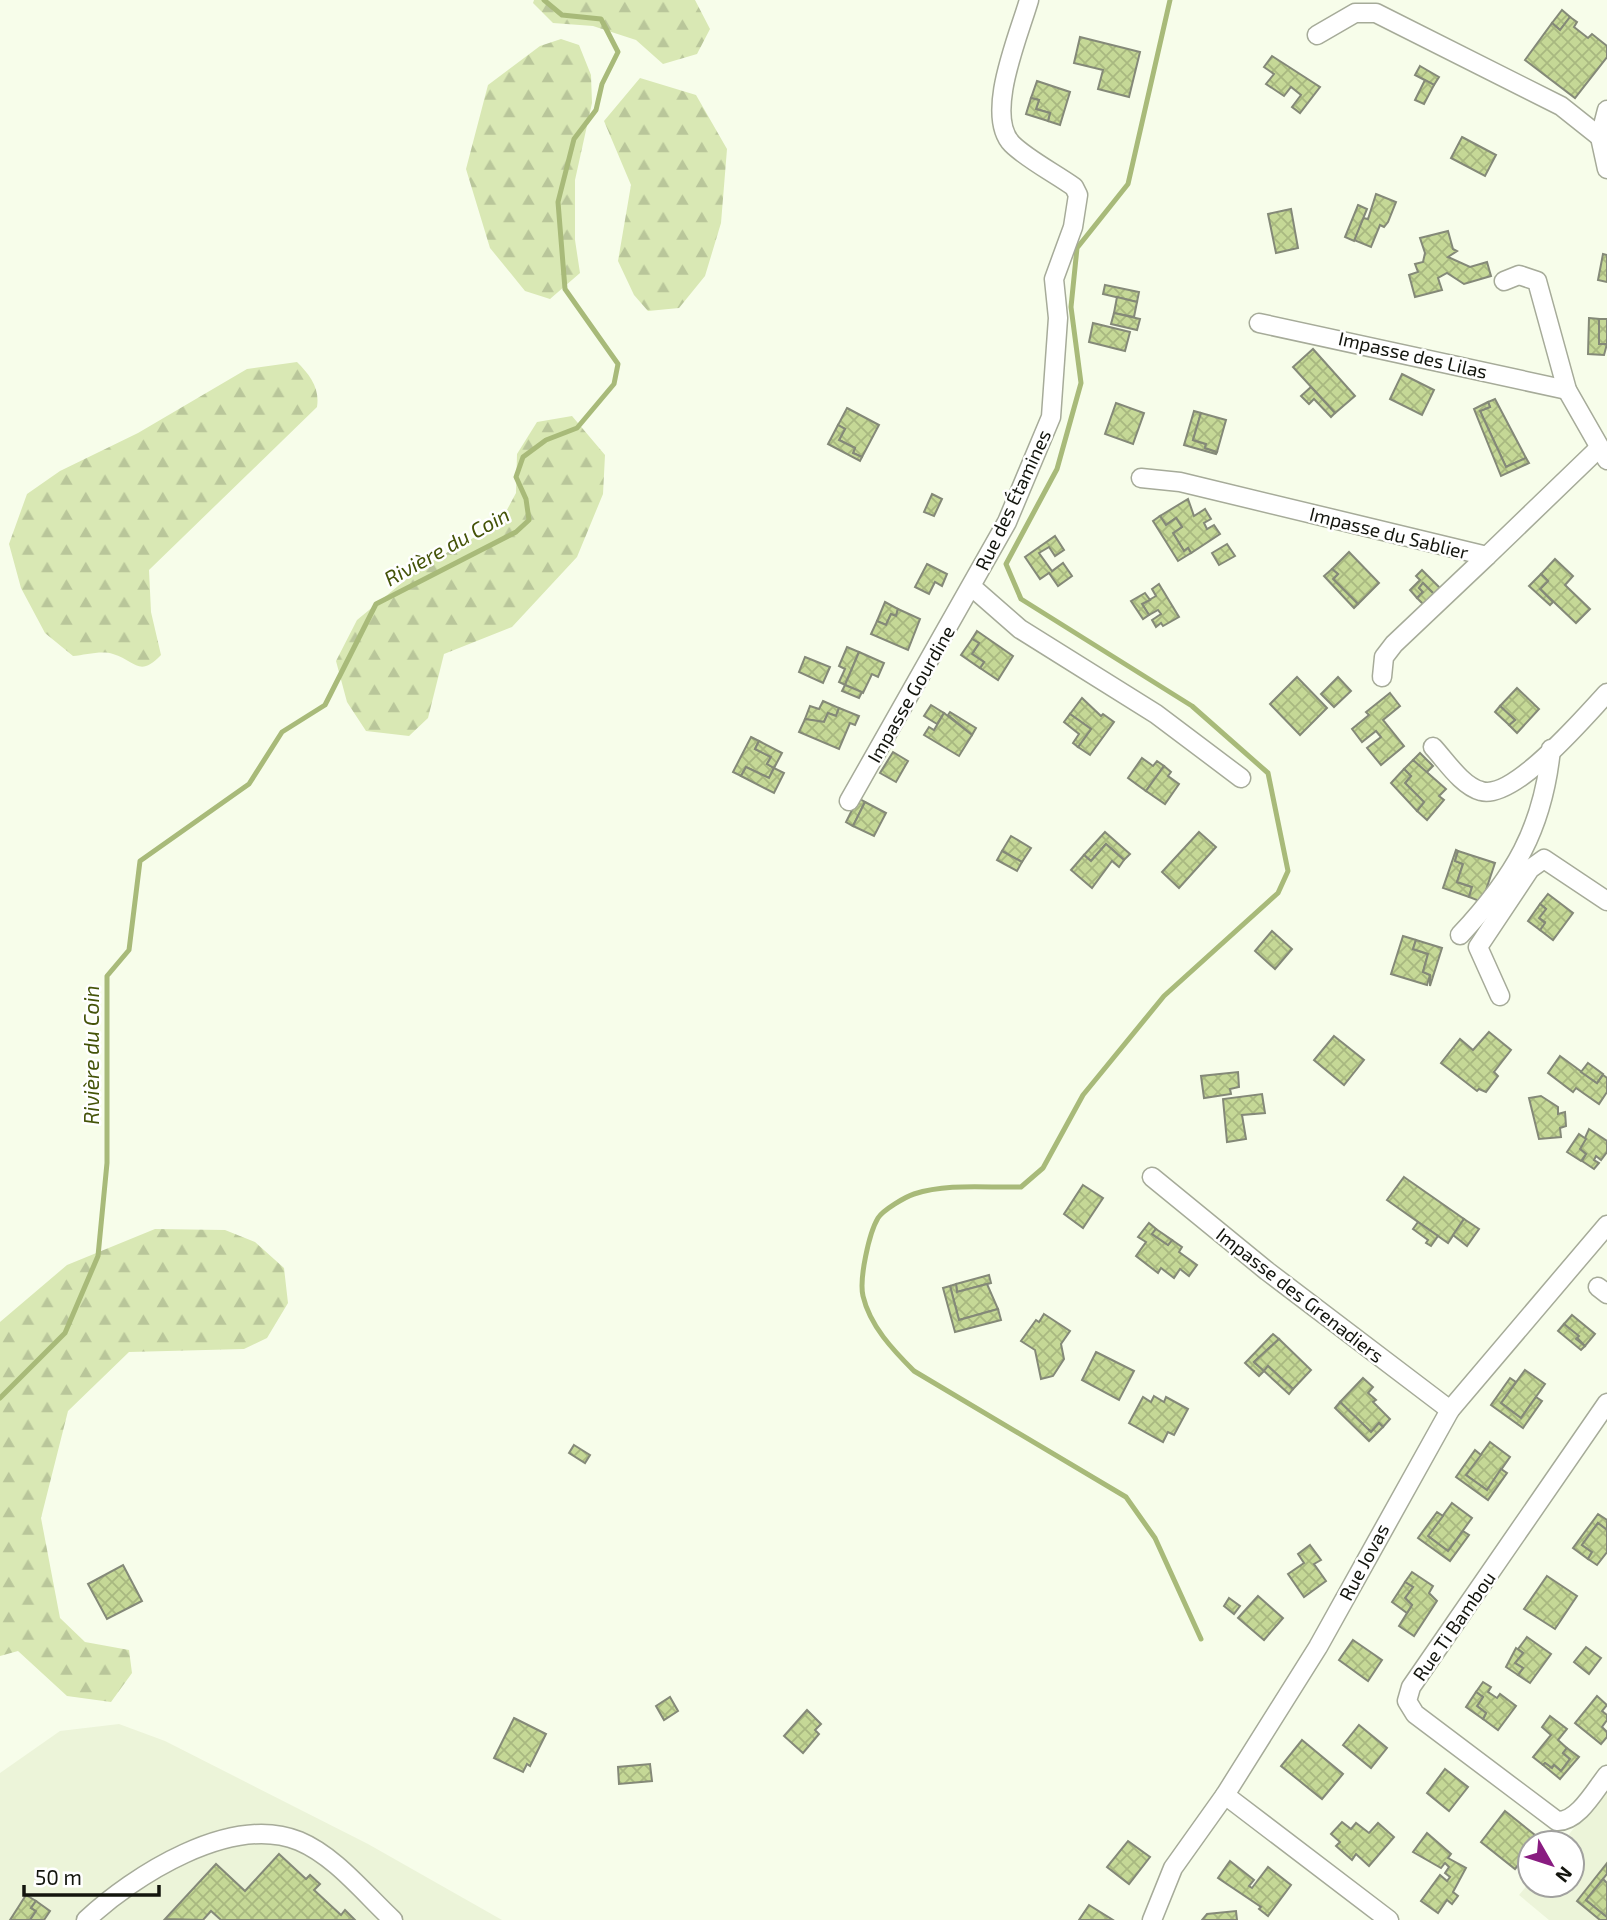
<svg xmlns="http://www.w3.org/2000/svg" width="1607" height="1920" viewBox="0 0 1607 1920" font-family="'Exo 2',sans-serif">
	<defs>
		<pattern id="forest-firs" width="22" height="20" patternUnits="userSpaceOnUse" patternTransform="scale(1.75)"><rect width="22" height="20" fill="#d9e8b4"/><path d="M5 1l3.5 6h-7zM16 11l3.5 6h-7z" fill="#b9c69a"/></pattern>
		<pattern id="building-cross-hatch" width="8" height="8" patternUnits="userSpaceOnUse" patternTransform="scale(1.75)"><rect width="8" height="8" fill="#c5d896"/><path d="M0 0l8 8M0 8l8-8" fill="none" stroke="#a8b880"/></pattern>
	</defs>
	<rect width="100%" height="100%" fill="#f7fdea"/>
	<g fill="#ecf4d9">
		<polygon points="119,1724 165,1741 368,1844 502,1920 0,1920 0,1773 60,1731"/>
		<polygon points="1607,1787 1607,1920 1549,1920 1519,1895 1530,1882 1530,1885 1572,1885 1572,1843 1562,1843"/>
	</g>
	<g fill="url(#forest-firs)">
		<polygon points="534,0 695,0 710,29 697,54 663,64 636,40 593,26 553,23 533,3"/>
		<polygon points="561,39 579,45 591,75 592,103 575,180 575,240 580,273 550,299 525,291 490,248 466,169 488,85 540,46"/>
		<polygon points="640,78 696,95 727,149 721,223 705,276 679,308 648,311 634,295 618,261 631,185 604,121"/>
		<path d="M 297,362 C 310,375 320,388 317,407 L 149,570 L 151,612 L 161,655 C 139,678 136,661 113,654 C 102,650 85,655 73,656 L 45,633 L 21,588 L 9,544 L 27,494 L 60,471 L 138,433 L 247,369 Z"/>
		<polygon points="572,416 605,455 603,494 577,557 512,627 444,654 428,718 409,736 366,731 347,702 336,661 357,620 421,567 500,523 516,493 517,454 537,422"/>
		<polygon points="155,1229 225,1230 255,1242 284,1268 288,1303 267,1338 244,1349 129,1352 68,1411 41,1518 60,1618 85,1642 129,1650 132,1673 111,1702 67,1696 18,1651 0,1656 0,1322 67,1265"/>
	</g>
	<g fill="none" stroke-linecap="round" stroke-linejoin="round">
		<g stroke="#a8ba79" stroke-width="5">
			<path d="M 1170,0 L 1128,184 L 1077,248 L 1071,307 L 1081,383 L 1057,469 L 1006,564 L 1021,599 L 1192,706 L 1268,773 L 1288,871 L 1278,893 L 1164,996 L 1083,1095 L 1043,1168 L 1021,1187 C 986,1188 948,1183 914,1194 C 905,1197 883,1210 878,1218 C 869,1233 859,1279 863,1296 C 870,1326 893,1350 914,1371 L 1126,1497 L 1155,1538 L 1201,1639"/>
			<polyline points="0,1398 65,1333 98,1256 107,1163 107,976 129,950 140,861 249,784 282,732 325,705 376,604 516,532 529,520 526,499 516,477 523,457 546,440 577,428 614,384 618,364 565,289 558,202 574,139 596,110 602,84 618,52 601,19 562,15 544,0"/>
		</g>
	</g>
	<g fill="url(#building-cross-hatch)" stroke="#848978" stroke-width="2">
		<polygon points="1562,10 1570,17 1560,30 1552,23"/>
		<polygon points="1570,17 1577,22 1574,27 1588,38 1592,34 1607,46 1607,57 1575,98 1525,60 1552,23 1560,30"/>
		<polygon points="1080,37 1140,52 1129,97 1098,89 1103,70 1074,63"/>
		<polygon points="1272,56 1320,87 1300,113 1292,107 1301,95 1291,87 1284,96 1266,84 1274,74 1264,67"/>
		<polygon points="1420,66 1439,77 1434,85 1415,75"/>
		<polygon points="1425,80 1434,85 1424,104 1415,100"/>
		<polygon points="1037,81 1070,92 1060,125 1048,121 1050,113 1036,109 1039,100 1031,98"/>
		<polygon points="1031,98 1039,100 1036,109 1050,113 1048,121 1026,114"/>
		<polygon points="1462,137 1496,155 1485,176 1451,158"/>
		<polygon points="1376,194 1396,202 1388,222 1384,227 1380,225 1371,247 1354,240 1363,218 1368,219"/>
		<polygon points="1358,205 1367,209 1354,241 1345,237"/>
		<polygon points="1291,209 1298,248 1276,253 1268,214"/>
		<polygon points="1448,231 1453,249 1457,251 1448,257 1470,267 1487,262 1491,276 1464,284 1447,273 1438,278 1442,290 1415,297 1409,275 1418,272 1415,264 1423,262 1425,253 1420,238"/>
		<polygon points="1603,254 1607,255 1607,282 1598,280"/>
		<polygon points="1105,285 1139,292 1137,302 1103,294"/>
		<polygon points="1117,297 1137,302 1134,317 1114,313"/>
		<polygon points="1114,313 1140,319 1137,330 1111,324"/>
		<polygon points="1589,318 1599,319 1599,344 1607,344 1604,355 1588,354"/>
		<rect x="1599" y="319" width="8" height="25"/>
		<polygon points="1093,323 1130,332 1125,351 1089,342"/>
		<polygon points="1313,349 1355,396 1335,413 1293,367"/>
		<polygon points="1402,374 1434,390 1422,415 1390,399"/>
		<polygon points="1311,387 1335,413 1331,417 1314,399 1309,404 1301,396"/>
		<polygon points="1495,399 1526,458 1506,467 1480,411 1490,407 1488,402"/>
		<polygon points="1488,402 1490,407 1480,411 1506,467 1526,458 1529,463 1501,476 1474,409"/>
		<polygon points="1116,403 1144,413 1133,444 1105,434"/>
		<polygon points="847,408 879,425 862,457 853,453 855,448 839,440 845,429 838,425"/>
		<polygon points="1194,411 1201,413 1193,440 1206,444 1205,448 1217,452 1216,454 1184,445"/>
		<polygon points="1201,413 1226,420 1217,452 1205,448 1206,444 1193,440"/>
		<polygon points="838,425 845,429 839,440 855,448 853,453 862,457 860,461 828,444"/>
		<polygon points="932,494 942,499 934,516 924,512"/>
		<polygon points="1188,499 1194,516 1205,509 1211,519 1204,523 1207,529 1214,525 1220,534 1191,553 1188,548 1184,551 1173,533 1182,527 1176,518 1166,525 1160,516"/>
		<polygon points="1160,516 1166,525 1176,518 1182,527 1173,533 1184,551 1188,548 1191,553 1178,561 1153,521"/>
		<polygon points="1055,536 1064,550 1055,556 1049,547 1039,553 1052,571 1063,563 1072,576 1058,586 1049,573 1040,579 1025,557"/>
		<polygon points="1227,544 1235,556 1219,565 1212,553"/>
		<polygon points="1349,552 1379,583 1358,604 1333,579 1338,574 1332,569"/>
		<polygon points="1555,559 1573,576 1565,585 1590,609 1576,623 1540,589 1548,581 1541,574"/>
		<polygon points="927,564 947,574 942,586 935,582 929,594 915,587"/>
		<polygon points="1332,569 1338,574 1333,579 1358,604 1354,608 1324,576"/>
		<polygon points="1422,570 1441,589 1435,595 1423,583 1419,588 1423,592 1417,598 1410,590 1420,580 1416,576"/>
		<polygon points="1541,574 1548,581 1540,589 1553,602 1550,605 1529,586"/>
		<polygon points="1423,583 1435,595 1425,606 1417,598 1423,592 1419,588"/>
		<polygon points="1159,584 1179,617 1163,626 1161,623 1156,627 1152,620 1161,614 1158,610 1149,615 1142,604 1156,596 1152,589"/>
		<polygon points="1145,593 1150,600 1142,604 1149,615 1143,619 1131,601"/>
		<polygon points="885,602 898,609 896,616 891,614 886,625 877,621"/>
		<polygon points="898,609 920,619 908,650 871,634 877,621 886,625 891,614 896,616"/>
		<polygon points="977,631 1013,656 998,680 980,668 984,662 972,654 979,643 972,639"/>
		<polygon points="972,639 979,643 972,654 984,662 980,668 961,655"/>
		<polygon points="847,647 859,652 845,685 839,682 845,669 839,666"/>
		<polygon points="859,652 884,663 878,677 872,674 863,693 845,685"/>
		<polygon points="805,657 830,667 823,683 799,672"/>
		<polygon points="1297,677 1327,708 1300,735 1270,704"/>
		<polygon points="1338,677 1351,691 1334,707 1321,694"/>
		<polygon points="845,685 862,692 859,698 842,691"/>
		<polygon points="1517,688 1539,709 1517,733 1509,725 1515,720 1500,706"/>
		<polygon points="1390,693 1400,706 1383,720 1404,746 1381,765 1367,748 1381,737 1376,731 1362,742 1352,729 1369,715 1366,712"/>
		<polygon points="1082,698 1101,716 1103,714 1114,722 1090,755 1078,747 1091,729 1070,714"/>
		<polygon points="823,701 839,708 836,716 828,713 824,722 805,719 810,706 819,709"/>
		<polygon points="931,705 944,713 937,724 924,716"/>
		<polygon points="1500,706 1515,720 1509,725 1495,712"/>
		<polygon points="839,708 859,716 855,725 850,723 839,749 799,732 805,719 824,722 828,713 836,716"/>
		<polygon points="950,712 976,728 972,735 948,715"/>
		<polygon points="944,713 972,735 959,756 924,735 929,727 934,730"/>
		<polygon points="1070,714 1091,729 1078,747 1073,743 1079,734 1064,722"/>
		<polygon points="751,737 759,741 755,749 771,757 767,764 774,768 769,778 746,767 741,776 733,772"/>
		<polygon points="759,741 782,753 774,768 767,764 771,757 755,749"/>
		<polygon points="893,752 908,761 896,782 880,773"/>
		<polygon points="1420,753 1433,766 1426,773 1413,760"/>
		<polygon points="1142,758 1153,766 1157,761 1164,766 1146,791 1128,778"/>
		<polygon points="1413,760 1446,789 1439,796 1444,800 1427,820 1417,811 1424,802 1405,783 1411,776 1404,769"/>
		<polygon points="1164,766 1171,772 1168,776 1179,784 1165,804 1146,791"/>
		<polygon points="746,767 769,778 774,768 784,773 774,793 741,776"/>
		<polygon points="1404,769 1411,776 1405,783 1424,802 1417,811 1391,783"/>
		<polygon points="858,798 865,802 853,826 846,822"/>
		<polygon points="865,802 886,813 874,836 853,826"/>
		<polygon points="1105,832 1130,854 1124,860 1106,844 1091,861 1084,855"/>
		<polygon points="1199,832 1216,847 1179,888 1162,872"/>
		<polygon points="1011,836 1031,848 1022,862 1002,851"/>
		<polygon points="1106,844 1124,860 1119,867 1112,861 1092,888 1071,870 1084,855 1091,861"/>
		<polygon points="1456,850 1458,851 1455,861 1463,864 1457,882 1472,887 1469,897 1443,888"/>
		<polygon points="1002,851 1022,862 1017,871 997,860"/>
		<polygon points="1458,851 1495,863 1482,902 1469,897 1472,887 1457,882 1463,864 1455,861"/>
		<polygon points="1548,894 1573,913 1553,940 1540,930 1545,922 1539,918 1546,909 1540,904"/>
		<polygon points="1540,904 1546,909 1539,918 1545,923 1540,930 1528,921"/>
		<polygon points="1272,931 1292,949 1275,969 1255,951"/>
		<polygon points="1403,936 1416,940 1413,949 1428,954 1423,972 1430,975 1427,985 1391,974"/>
		<polygon points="1416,940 1442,948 1430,986 1430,975 1423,972 1428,954 1413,949"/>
		<polygon points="1489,1032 1511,1050 1494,1072 1498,1076 1486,1092 1479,1089 1477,1091 1441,1063 1460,1039 1473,1050"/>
		<polygon points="1334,1036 1364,1060 1344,1085 1314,1060"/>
		<polygon points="1560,1056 1597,1083 1603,1075 1607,1078 1607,1092 1599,1104 1576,1088 1573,1092 1548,1073"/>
		<polygon points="1588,1063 1603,1074 1597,1083 1581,1072"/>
		<polygon points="1238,1072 1239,1087 1230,1089 1231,1094 1204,1098 1201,1076"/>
		<polygon points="1262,1094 1265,1113 1242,1115 1246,1139 1227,1142 1223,1099"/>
		<polygon points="1541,1096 1558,1107 1558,1114 1565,1112 1566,1126 1560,1128 1561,1137 1539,1139 1529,1098"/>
		<polygon points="1589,1129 1607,1141 1607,1152 1601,1160 1596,1156 1594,1160 1599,1163 1594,1169 1582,1161 1586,1154 1580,1149"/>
		<polygon points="1579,1134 1586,1139 1580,1149 1586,1154 1581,1161 1567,1152"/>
		<polygon points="1404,1177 1464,1219 1448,1243 1387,1200"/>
		<polygon points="1083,1185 1103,1198 1083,1228 1064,1214"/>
		<polygon points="1464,1219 1479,1229 1467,1246 1453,1235"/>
		<polygon points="1418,1222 1438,1236 1431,1246 1426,1243 1428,1240 1413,1229"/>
		<polygon points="1149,1223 1156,1229 1152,1234 1168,1245 1172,1240 1182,1247 1179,1252 1197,1265 1189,1276 1180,1269 1174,1278 1161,1268 1158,1273 1136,1256 1146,1242 1138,1237"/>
		<polygon points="1156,1229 1172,1240 1168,1245 1152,1234"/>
		<polygon points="989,1275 991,1283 957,1292 956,1284"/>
		<polygon points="956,1284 957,1292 987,1284 998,1309 959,1320 950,1286"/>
		<polygon points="950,1286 959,1320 998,1309 1001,1320 955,1332 943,1288"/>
		<polygon points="1044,1314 1070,1331 1061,1344 1064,1359 1053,1376 1041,1379 1035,1350 1021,1341 1036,1320 1039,1322"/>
		<polygon points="1572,1315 1595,1334 1585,1346 1564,1324"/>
		<polygon points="1564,1324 1579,1336 1576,1339 1585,1346 1581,1350 1558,1331"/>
		<polygon points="1273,1334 1279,1339 1254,1362 1264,1371 1259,1376 1245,1363"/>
		<polygon points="1279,1339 1311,1370 1293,1389 1268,1366 1264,1371 1254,1362"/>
		<polygon points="1096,1352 1134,1371 1119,1400 1082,1380"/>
		<polygon points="1268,1366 1293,1389 1289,1394 1264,1371"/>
		<polygon points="1525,1370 1545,1384 1521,1418 1501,1403"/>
		<polygon points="1363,1378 1373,1387 1368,1393 1376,1400 1373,1402 1390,1419 1383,1427 1379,1423 1371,1432 1340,1402"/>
		<polygon points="1510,1378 1516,1382 1501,1403 1521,1418 1536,1397 1542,1401 1523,1428 1491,1405"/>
		<polygon points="1154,1396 1164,1402 1166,1397 1188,1409 1174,1435 1168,1432 1163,1442 1129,1423 1143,1397 1151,1402"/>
		<polygon points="1340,1402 1371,1432 1379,1423 1383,1427 1369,1441 1335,1408"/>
		<polygon points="1490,1442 1510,1457 1487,1490 1466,1475"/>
		<polygon points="574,1445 590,1455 585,1463 569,1453"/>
		<polygon points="1475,1450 1481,1455 1466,1475 1487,1490 1501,1469 1507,1473 1488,1500 1456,1477"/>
		<polygon points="1452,1503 1472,1518 1448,1551 1428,1536"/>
		<polygon points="1437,1512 1443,1516 1428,1536 1448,1551 1463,1531 1469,1535 1450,1561 1418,1538"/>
		<polygon points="1598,1514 1607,1520 1607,1530 1598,1523 1582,1545 1592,1552 1588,1559 1573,1548"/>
		<polygon points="1598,1523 1607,1530 1607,1552 1597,1565 1588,1559 1592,1552 1582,1545"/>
		<polygon points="1310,1545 1321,1560 1314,1564 1326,1581 1304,1597 1288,1574 1304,1563 1298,1554"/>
		<polygon points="123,1565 142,1601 107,1619 88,1584"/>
		<polygon points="1412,1572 1433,1586 1429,1593 1437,1601 1414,1636 1399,1626 1412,1605 1405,1598 1413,1587 1405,1582"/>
		<polygon points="1547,1576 1577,1596 1555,1629 1524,1609"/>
		<polygon points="1405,1582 1413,1587 1405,1598 1412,1605 1407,1613 1392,1602"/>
		<polygon points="1258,1596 1283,1618 1264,1640 1238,1618"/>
		<polygon points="1229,1598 1240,1606 1234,1614 1224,1606"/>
		<polygon points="1527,1637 1551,1654 1530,1683 1518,1675 1523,1668 1515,1663 1523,1653 1518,1649"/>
		<polygon points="1353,1640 1382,1660 1368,1681 1339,1660"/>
		<polygon points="1586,1647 1601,1658 1589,1674 1574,1662"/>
		<polygon points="1516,1648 1523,1653 1515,1663 1523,1668 1518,1675 1506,1667"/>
		<polygon points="1483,1682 1491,1687 1488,1692 1497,1698 1500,1694 1516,1706 1498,1730 1483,1719 1486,1713 1477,1706 1483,1697 1476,1692"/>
		<polygon points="1476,1692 1483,1697 1477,1706 1486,1713 1483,1719 1466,1707"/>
		<polygon points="1597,1696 1607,1705 1602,1711 1607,1715 1607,1720 1602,1727 1607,1732 1607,1737 1601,1744 1575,1723"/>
		<polygon points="670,1697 678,1711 664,1720 656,1706"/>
		<polygon points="807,1710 821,1724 815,1730 819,1734 803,1753 784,1736"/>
		<polygon points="1550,1716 1567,1729 1558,1740 1567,1748 1563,1753 1570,1759 1561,1771 1554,1765 1552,1768 1545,1763 1543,1765 1533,1757 1551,1735 1542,1727"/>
		<polygon points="514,1718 546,1734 530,1766 527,1764 523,1772 494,1758"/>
		<polygon points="1359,1725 1387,1748 1371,1768 1343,1745"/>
		<polygon points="1302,1740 1343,1774 1322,1799 1281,1766"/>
		<polygon points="1567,1748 1579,1757 1560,1779 1543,1765 1545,1763 1552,1768 1554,1765 1561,1771 1570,1759 1563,1753"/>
		<polygon points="650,1764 652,1781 619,1784 618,1767"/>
		<polygon points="1445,1769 1468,1787 1449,1811 1427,1793"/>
		<polygon points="1505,1811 1540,1839 1530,1843 1530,1851 1515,1869 1481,1842"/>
		<polygon points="1342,1822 1351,1829 1356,1823 1369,1833 1378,1823 1394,1837 1369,1866 1356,1854 1352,1860 1336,1846 1340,1842 1331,1834"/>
		<polygon points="1427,1833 1451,1854 1448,1858 1466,1868 1453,1892 1458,1896 1452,1904 1447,1900 1438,1913 1421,1901 1440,1875 1447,1881 1450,1877 1445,1873 1449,1867 1445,1863 1441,1868 1413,1852"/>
		<polygon points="1128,1841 1150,1857 1129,1884 1107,1867"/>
		<polygon points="279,1854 306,1879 310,1875 320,1884 314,1890 341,1915 345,1910 355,1920 221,1920 211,1911 203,1920 165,1919 216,1864 245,1891"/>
		<polygon points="1230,1861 1254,1880 1249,1886 1252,1888 1268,1867 1291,1885 1268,1916 1259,1909 1261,1907 1218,1878"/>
		<polygon points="1607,1863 1607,1874 1586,1900 1607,1917 1607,1920 1600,1920 1577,1901"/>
		<polygon points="1603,1879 1607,1883 1607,1917 1586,1900"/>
		<polygon points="26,1895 36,1901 31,1908 36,1911 30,1920 10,1920"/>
		<polygon points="36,1901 50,1911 44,1920 30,1920 36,1911 31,1908"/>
		<polygon points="1089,1905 1113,1920 1079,1920"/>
		<polygon points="1236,1911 1237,1920 1202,1920 1207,1914"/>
	</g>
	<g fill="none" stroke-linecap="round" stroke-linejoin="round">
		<defs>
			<g id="minor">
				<polyline points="1317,35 1355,13 1376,13 1561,106 1600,137"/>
				<polyline points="1607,110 1600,137 1607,169"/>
				<polyline points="1504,281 1519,275 1537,281 1567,390 1607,460"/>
				<polyline points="1259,323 1567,390"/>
				<polyline points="1141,478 1180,482 1487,556 1598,449"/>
				<polyline points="972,587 1020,629 1156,714 1241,778"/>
				<polyline points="1382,677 1384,657 1394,644 1487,556"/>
				<path d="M 1433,747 C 1446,761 1462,786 1481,791 C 1514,801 1586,715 1607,693"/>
				<path d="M 849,801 L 1007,522 L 1051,417 L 1058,318 L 1054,279 L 1073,227 L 1078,195 L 1074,187 C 1056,174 1027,159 1012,144 C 984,115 1019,35 1029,0"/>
				<path d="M 1460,935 C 1514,877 1543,829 1551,749"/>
				<polyline points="1500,996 1478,947 1530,869 1544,859 1607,901"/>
				<polyline points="1152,1177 1267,1271 1450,1410"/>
				<polyline points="1598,1287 1607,1294"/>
				<path d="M 1607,1403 L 1411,1687 L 1407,1701 L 1415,1714 L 1557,1821 C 1578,1822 1595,1790 1607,1775"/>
				<polyline points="1225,1795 1389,1920"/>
				<path d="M 86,1920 C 133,1876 231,1813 299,1841 C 335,1856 364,1893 393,1920"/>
				<polyline points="1152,1920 1173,1868 1225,1795 1318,1647 1450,1410 1607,1225"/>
			</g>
		</defs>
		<use href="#minor" stroke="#a6ab99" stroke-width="21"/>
		<use href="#minor" stroke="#fff" stroke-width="18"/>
	</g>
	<g text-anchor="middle" stroke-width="5" stroke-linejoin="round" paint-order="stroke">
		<g font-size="19" fill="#13150e" stroke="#fff">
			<text transform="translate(1413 355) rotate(13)" y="7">Impasse des Lilas</text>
			<text transform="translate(1013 500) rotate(-65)" y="7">Rue des Étamines</text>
			<text transform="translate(1389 533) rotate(14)" y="7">Impasse du Sablier</text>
			<text transform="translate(911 694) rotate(-60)" y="7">Impasse Gourdine</text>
			<text transform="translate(1300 1295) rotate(38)" y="7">Impasse des Grenadiers</text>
			<text transform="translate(1364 1562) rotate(-62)" y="7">Rue Jovas</text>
			<text transform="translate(1454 1626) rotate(-55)" y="7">Rue Ti Bambou</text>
		</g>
		<g font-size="21" font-style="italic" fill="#445308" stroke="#fff">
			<text transform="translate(447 547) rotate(-29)" y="7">Rivière du Coin</text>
			<text transform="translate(92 1055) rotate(-90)" y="7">Rivière du Coin</text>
		</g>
	</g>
	<g transform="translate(1551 1864) rotate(129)"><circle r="33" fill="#ffffff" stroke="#a1a19f" stroke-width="2"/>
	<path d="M0-5L12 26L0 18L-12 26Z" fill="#891c81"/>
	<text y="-10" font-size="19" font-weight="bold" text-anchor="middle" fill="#13150e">N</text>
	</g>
	<path d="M24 1885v10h135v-10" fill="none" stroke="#13150e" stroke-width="3.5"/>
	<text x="35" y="1885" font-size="21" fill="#13150e" stroke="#ffffff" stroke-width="5" paint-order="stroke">50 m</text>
</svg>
